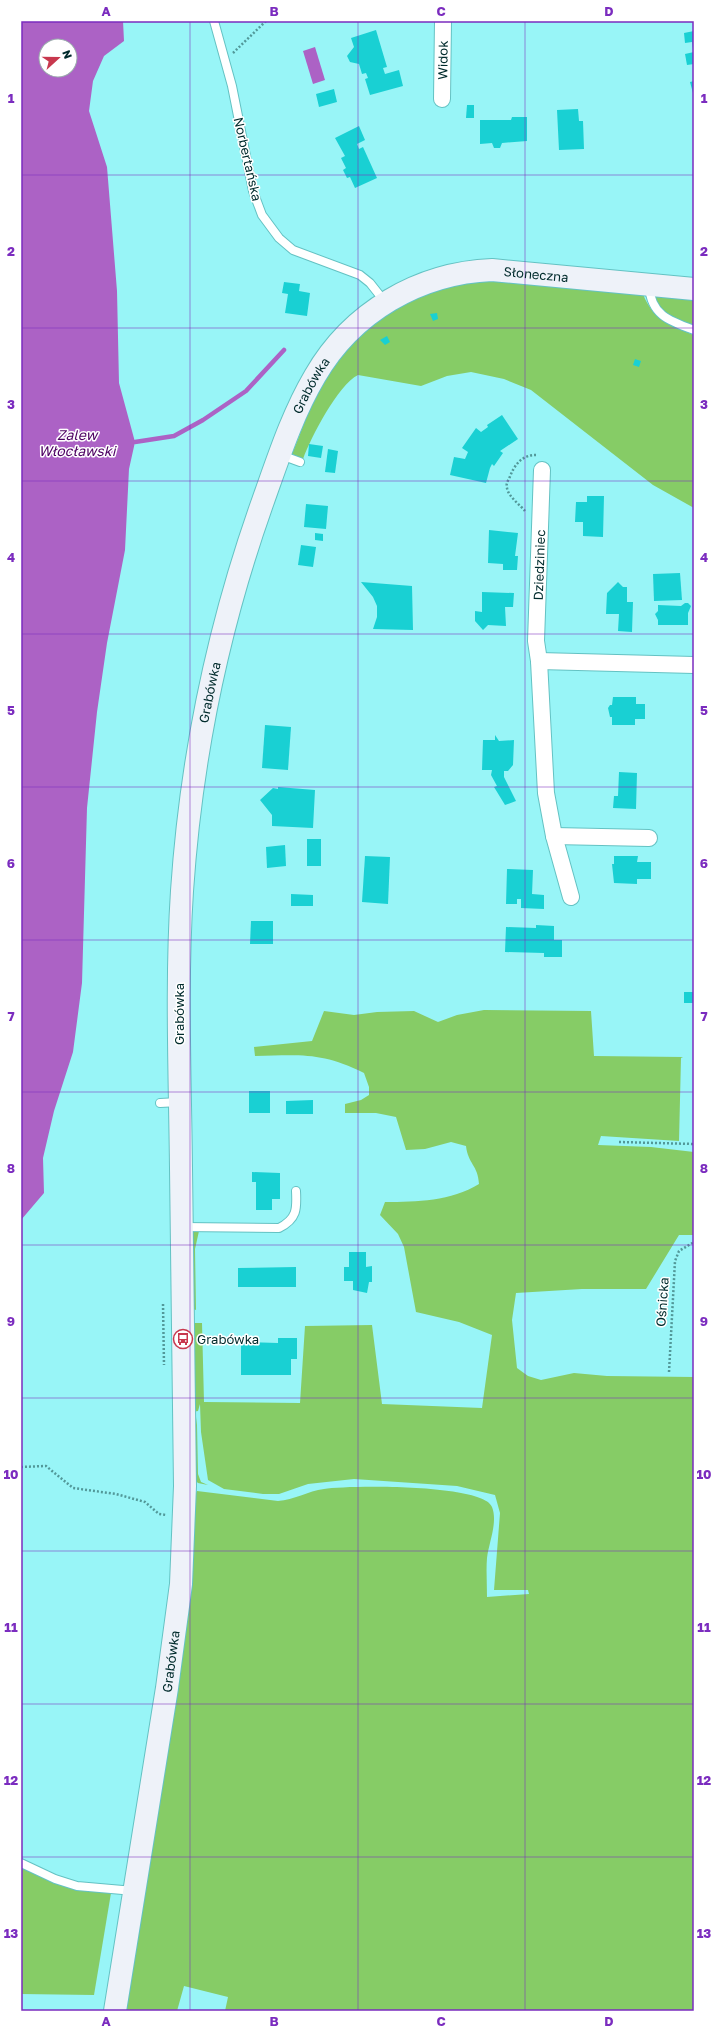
<svg xmlns="http://www.w3.org/2000/svg" width="715" height="2032" viewBox="0 0 715 2032" font-family="'Golos Text',sans-serif">
	<rect width="100%" height="100%" fill="#98f5f7"/>
	<g fill="#86cc66">
		<path d="M 489,280 L 643,294 C 653,320 670,325 694,335 L 694,508 L 653,485 L 531,390 L 504,379 L 471,372 L 447,376 L 421,386 L 358,375 C 338,385 311,437 303,459 L 292,454 C 300,435 307,414 316,395 C 344,340 394,301 453,285 C 464,282 477,282 489,280 Z"/>
		<path d="M 656,296 L 694,300 L 694,326 C 681,320 654,313 656,296 Z"/>
		<path d="M 484,1010 L 591,1011 L 594,1056 L 683,1057 L 681,1058 L 679,1141 L 601,1136 L 598,1145 L 651,1147 L 694,1152 L 694,1235 L 679,1235 L 646,1289 L 582,1289 L 516,1293 L 512,1320 L 517,1368 L 528,1376 L 541,1380 L 574,1373 L 607,1376 L 694,1377 L 694,2011 L 225,2011 L 228,1997 L 184,1986 L 177,2011 L 124,2011 L 193,1499 L 197,1491 L 278,1501 C 294,1500 308,1491 324,1489 C 349,1485 484,1484 492,1507 C 498,1522 489,1542 487,1558 C 486,1570 487,1584 487,1597 L 529,1594 L 528,1590 L 494,1590 L 500,1513 L 495,1495 L 457,1486 L 354,1479 L 308,1484 L 279,1494 L 263,1494 L 224,1489 L 208,1480 L 201,1432 L 200,1404 L 198,1411 L 192,1412 L 191,1323 L 202,1323 L 204,1402 L 300,1403 L 305,1326 L 372,1325 L 382,1404 L 482,1408 L 492,1335 L 459,1322 L 416,1312 L 404,1247 L 398,1234 L 380,1215 L 385,1202 C 417,1202 451,1201 479,1184 C 478,1165 468,1164 466,1146 L 451,1142 L 425,1149 L 406,1150 L 396,1117 L 376,1113 L 345,1113 L 345,1104 L 361,1100 L 369,1095 L 369,1087 L 364,1073 C 322,1052 301,1055 255,1056 L 254,1047 L 312,1041 L 324,1011 L 354,1015 L 377,1012 L 414,1011 L 438,1022 L 457,1015 Z"/>
		<polygon points="190,1231 199,1231 195,1249 196,1310 191,1308"/>
		<polygon points="192,1417 196,1417 197,1425 198,1474 201,1482 208,1485 198,1483 195,1480"/>
		<polygon points="21,1866 111,1893 94,1995 21,1994"/>
	</g>
	<g fill="#ac62c5" fill-rule="evenodd">
		<path d="M 21,21 L 123,21 L 124,41 L 104,56 L 93,81 L 89,111 L 107,167 L 117,291 L 119,383 L 135,442 L 129,469 L 125,550 L 107,643 L 97,712 L 87,808 L 82,983 L 73,1052 L 54,1111 L 43,1158 L 44,1193 L 21,1220 ZM 46,46 L 70,46 L 70,70 L 46,70 Z"/>
		<polygon points="315,47 325,80 313,84 303,51"/>
	</g>
	<g fill="none" stroke-linecap="round" stroke-linejoin="round">
		<polyline stroke="#ac62c5" stroke-width="4.5" points="135,442 174,436 203,420 246,391 284,350"/>
	</g>
	<g fill="#19d0d3">
		<polygon points="376,30 387,67 383,68 385,74 399,70 403,86 370,95 365,79 368,78 366,73 362,74 359,64 350,62 347,56 354,47 351,38"/>
		<polygon points="694,31 694,49 693,49 692,42 685,43 684,33"/>
		<polygon points="694,52 694,64 687,65 685,54"/>
		<polygon points="694,81 694,92 693,93 690,82"/>
		<polygon points="334,89 337,102 319,107 316,94"/>
		<polygon points="467,105 474,105 474,118 466,118"/>
		<polygon points="578,109 579,121 583,121 584,149 559,150 557,110"/>
		<polygon points="512,117 527,117 527,141 502,143 500,148 494,148 492,143 480,144 480,120 511,120"/>
		<polygon points="359,126 365,140 357,144 359,149 363,147 377,178 355,188 350,177 347,178 343,170 346,168 341,158 345,156 335,138"/>
		<polygon points="284,282 300,284 299,291 310,293 307,316 285,313 288,294 282,293"/>
		<polygon points="437,313 438,319 433,321 430,314"/>
		<polygon points="387,336 390,342 385,345 380,340"/>
		<polygon points="635,359 641,361 639,367 633,365"/>
		<polygon points="502,415 518,439 500,451 503,453 494,466 492,464 490,468 486,483 450,475 454,457 465,459 468,452 462,448 476,428 481,432 488,427 487,425"/>
		<polygon points="309,444 323,446 321,458 308,456"/>
		<polygon points="328,449 338,451 335,473 325,472"/>
		<polygon points="587,496 604,496 603,537 583,536 583,522 575,522 576,502 587,502"/>
		<polygon points="306,504 328,506 326,529 304,527"/>
		<polygon points="489,530 518,533 515,556 518,556 517,570 503,570 503,564 488,563"/>
		<polygon points="315,533 323,534 323,541 315,540"/>
		<polygon points="301,545 316,547 313,567 298,565"/>
		<polygon points="680,573 682,600 654,601 653,574"/>
		<polygon points="361,582 412,586 413,630 373,629 377,617 377,606 373,597"/>
		<polygon points="618,582 623,587 627,587 627,602 633,602 632,632 618,631 619,614 606,614 607,593"/>
		<polygon points="482,592 514,593 513,607 505,607 506,626 488,625 483,630 475,621 475,611 482,612"/>
		<polygon points="685,603 688,603 691,606 688,613 688,625 658,625 658,620 655,614 658,611 658,605 681,606"/>
		<polygon points="613,697 636,697 636,704 645,704 645,719 635,719 635,725 612,725 612,717 610,717 608,708 610,705 612,705"/>
		<polygon points="265,725 291,727 288,770 262,768"/>
		<polygon points="495,735 499,741 514,740 513,765 508,771 504,771 504,777 516,801 505,805 494,787 497,786 491,775 492,770 482,770 483,740 495,740"/>
		<polygon points="619,772 637,773 636,809 613,808 614,796 618,796"/>
		<polygon points="278,787 315,790 313,828 272,826 272,815 260,800 273,788 278,789"/>
		<rect x="307" y="839" width="14" height="27"/>
		<polygon points="285,845 286,866 267,868 266,847"/>
		<polygon points="365,856 390,857 388,904 362,902"/>
		<polygon points="614,856 638,856 637,862 651,862 651,879 637,879 637,884 614,883 612,864 614,864"/>
		<polygon points="507,869 533,870 532,894 544,895 544,909 521,908 521,899 517,899 517,904 506,904"/>
		<polygon points="291,894 313,895 313,906 291,906"/>
		<polygon points="251,921 273,921 273,944 250,944"/>
		<polygon points="536,925 554,926 554,940 562,940 562,957 544,957 544,953 505,952 506,927 536,928"/>
		<rect x="684" y="992" width="10" height="11"/>
		<rect x="249" y="1091" width="21" height="22"/>
		<polygon points="313,1100 313,1114 286,1114 286,1101"/>
		<polygon points="252,1172 280,1173 280,1199 272,1199 272,1210 256,1210 256,1182 252,1182"/>
		<polygon points="349,1252 366,1252 366,1267 372,1266 372,1282 369,1282 367,1293 353,1290 353,1281 344,1281 344,1267 349,1267"/>
		<polygon points="296,1267 296,1287 238,1287 238,1268"/>
		<polygon points="278,1338 297,1338 297,1359 291,1359 291,1375 241,1375 241,1342 278,1343"/>
	</g>
	<g fill="none" stroke-linecap="round" stroke-linejoin="round">
		<defs>
			<g id="lane">
				<polyline points="214,21 232,86 253,191 262,215 279,238 293,250 360,275 370,283 385,302"/>
				<path d="M 649,286 C 651,315 669,321 694,330"/>
				<polyline points="281,455 300,462"/>
				<polyline points="160,1103 179,1102"/>
				<path d="M 182,1227 L 279,1228 C 297,1219 297,1209 296,1191"/>
				<polyline points="21,1863 55,1879 77,1886 134,1891"/>
			</g>
			<g id="street">
				<path id="s1" d="M 442,99 L 443,21"/>
				<polyline points="542,470 536,641 539,661 546,793 554,836 571,897"/>
				<polyline points="539,661 694,665"/>
				<polyline points="554,836 649,838"/>
			</g>
			<g id="secondary">
				<path id="s2" d="M 115,2011 L 167,1688 L 181,1584 L 185,1486 C 183,1380 182,1274 181,1168 C 180,1076 176,983 182,891 C 191,758 218,627 263,501 C 278,459 292,415 315,376 C 352,312 419,273 492,270 L 694,289"/>
			</g>
		</defs>
		<use href="#lane" stroke="#64c2c3" stroke-width="10"/>
		<use href="#street" stroke="#64c2c3" stroke-width="18"/>
		<use href="#secondary" stroke="#64c2c3" stroke-width="24"/>
		<g stroke="#529899" stroke-width="2.5" stroke-dasharray="2 2" stroke-linecap="butt">
			<polyline points="233,53 266,21"/>
			<path d="M 525,511 C 520,505 508,496 507,488 C 506,485 507,482 509,479 C 514,465 522,454 538,455"/>
			<polyline points="619,1142 694,1144"/>
			<polyline points="163,1304 164,1365"/>
			<polyline points="669,1372 675,1261 679,1251 694,1242"/>
			<polyline points="21,1467 46,1466 73,1488 116,1494 145,1502 159,1514 166,1515"/>
		</g>
		<use href="#lane" stroke="#fff" stroke-width="8"/>
		<use href="#street" stroke="#fff" stroke-width="16"/>
		<use href="#secondary" stroke="#eef2f9" stroke-width="22"/>
	</g>
	<path fill="none" stroke="#7b2cbf" stroke-width="1" stroke-opacity="0.55" d="M 190,21 L 190,2011M 358,21 L 358,2011M 525,21 L 525,2011M 21,175 L 694,175M 21,328 L 694,328M 21,481 L 694,481M 21,634 L 694,634M 21,787 L 694,787M 21,940 L 694,940M 21,1092 L 694,1092M 21,1245 L 694,1245M 21,1398 L 694,1398M 21,1551 L 694,1551M 21,1704 L 694,1704M 21,1857 L 694,1857"/>
	<defs>
		<symbol id="bus-ring" viewBox="-11 -11 22 22"><circle r="9.5" fill="#fff" stroke="#c8384e" stroke-width="1.5"/><path d="M-5-6H5V4H4V6H2V4H-2V6H-4V4H-5ZM-3.5-4V0h7V-4ZM-3.5 1.2v1.5H-2V1.2ZM2 1.2v1.5H3.5V1.2Z" fill="#c8384e"/></symbol>
	</defs>
	<g fill-rule="evenodd">
		<use href="#bus-ring" x="172" y="1328" width="22" height="22"/>
	</g>
	<g text-anchor="middle" stroke-width="3" stroke-linejoin="round" paint-order="stroke">
		<g font-size="13" fill="#002b2c" stroke="#fff">
			<text dy="5" stroke="none"><textPath href="#s1" startOffset="39">Widok</textPath></text>
			<text transform="translate(248 159) rotate(77)" y="5">Norbertańska</text>
			<text dy="5" stroke="none"><textPath href="#s2" startOffset="1920">Słoneczna</textPath></text>
			<text dy="5" stroke="none"><textPath href="#s2" startOffset="1650">Grabówka</textPath></text>
			<text transform="translate(539 565) rotate(-88)" y="5">Dziedziniec</text>
			<text dy="5" stroke="none"><textPath href="#s2" startOffset="1326">Grabówka</textPath></text>
			<text transform="translate(179 1014) rotate(-90)" y="5">Grabówka</text>
			<text transform="translate(662 1302) rotate(-86)" y="5">Ośnicka</text>
			<text dy="5" stroke="none"><textPath href="#s2" startOffset="354">Grabówka</textPath></text>
		</g>
		<g font-size="13" fill="#002b2c" stroke="#fff" text-anchor="start">
			<text x="197" y="1344">Grabówka</text>
		</g>
		<g font-size="14" font-style="italic" fill="#4d0062" stroke="#fff">
			<text x="77" y="440">Zalew<tspan x="77" dy="16">Włocławski</tspan></text>
		</g>
	</g>
	<rect width="715" height="2032" fill="none" stroke="#ffffff" stroke-width="44"/>
	<g transform="translate(58 58) rotate(69)"><circle r="19" fill="#ffffff" stroke="#99aaab"/>
	<path d="M0-3L7 15L0 10L-7 15Z" fill="#c8384e"/>
	<text y="-6" font-size="11" font-weight="bold" text-anchor="middle" fill="#002b2c">N</text>
	</g>
	<rect x="22" y="22" width="671" height="1988" fill="none" stroke="#7b2cbf" stroke-width="1.5"/>
	<g font-size="13" text-anchor="middle" font-weight="bold" fill="#7b2cbf">
		<text x="106" y="16">A</text>
		<text x="274" y="16">B</text>
		<text x="441" y="16">C</text>
		<text x="609" y="16">D</text>
		<text x="11" y="103">1</text>
		<text x="704" y="103">1</text>
		<text x="11" y="256">2</text>
		<text x="704" y="256">2</text>
		<text x="11" y="409">3</text>
		<text x="704" y="409">3</text>
		<text x="11" y="562">4</text>
		<text x="704" y="562">4</text>
		<text x="11" y="715">5</text>
		<text x="704" y="715">5</text>
		<text x="11" y="868">6</text>
		<text x="704" y="868">6</text>
		<text x="11" y="1021">7</text>
		<text x="704" y="1021">7</text>
		<text x="11" y="1173">8</text>
		<text x="704" y="1173">8</text>
		<text x="11" y="1326">9</text>
		<text x="704" y="1326">9</text>
		<text x="11" y="1479">10</text>
		<text x="704" y="1479">10</text>
		<text x="11" y="1632">11</text>
		<text x="704" y="1632">11</text>
		<text x="11" y="1785">12</text>
		<text x="704" y="1785">12</text>
		<text x="11" y="1938">13</text>
		<text x="704" y="1938">13</text>
		<text x="106" y="2026">A</text>
		<text x="274" y="2026">B</text>
		<text x="441" y="2026">C</text>
		<text x="609" y="2026">D</text>
	</g>
</svg>
